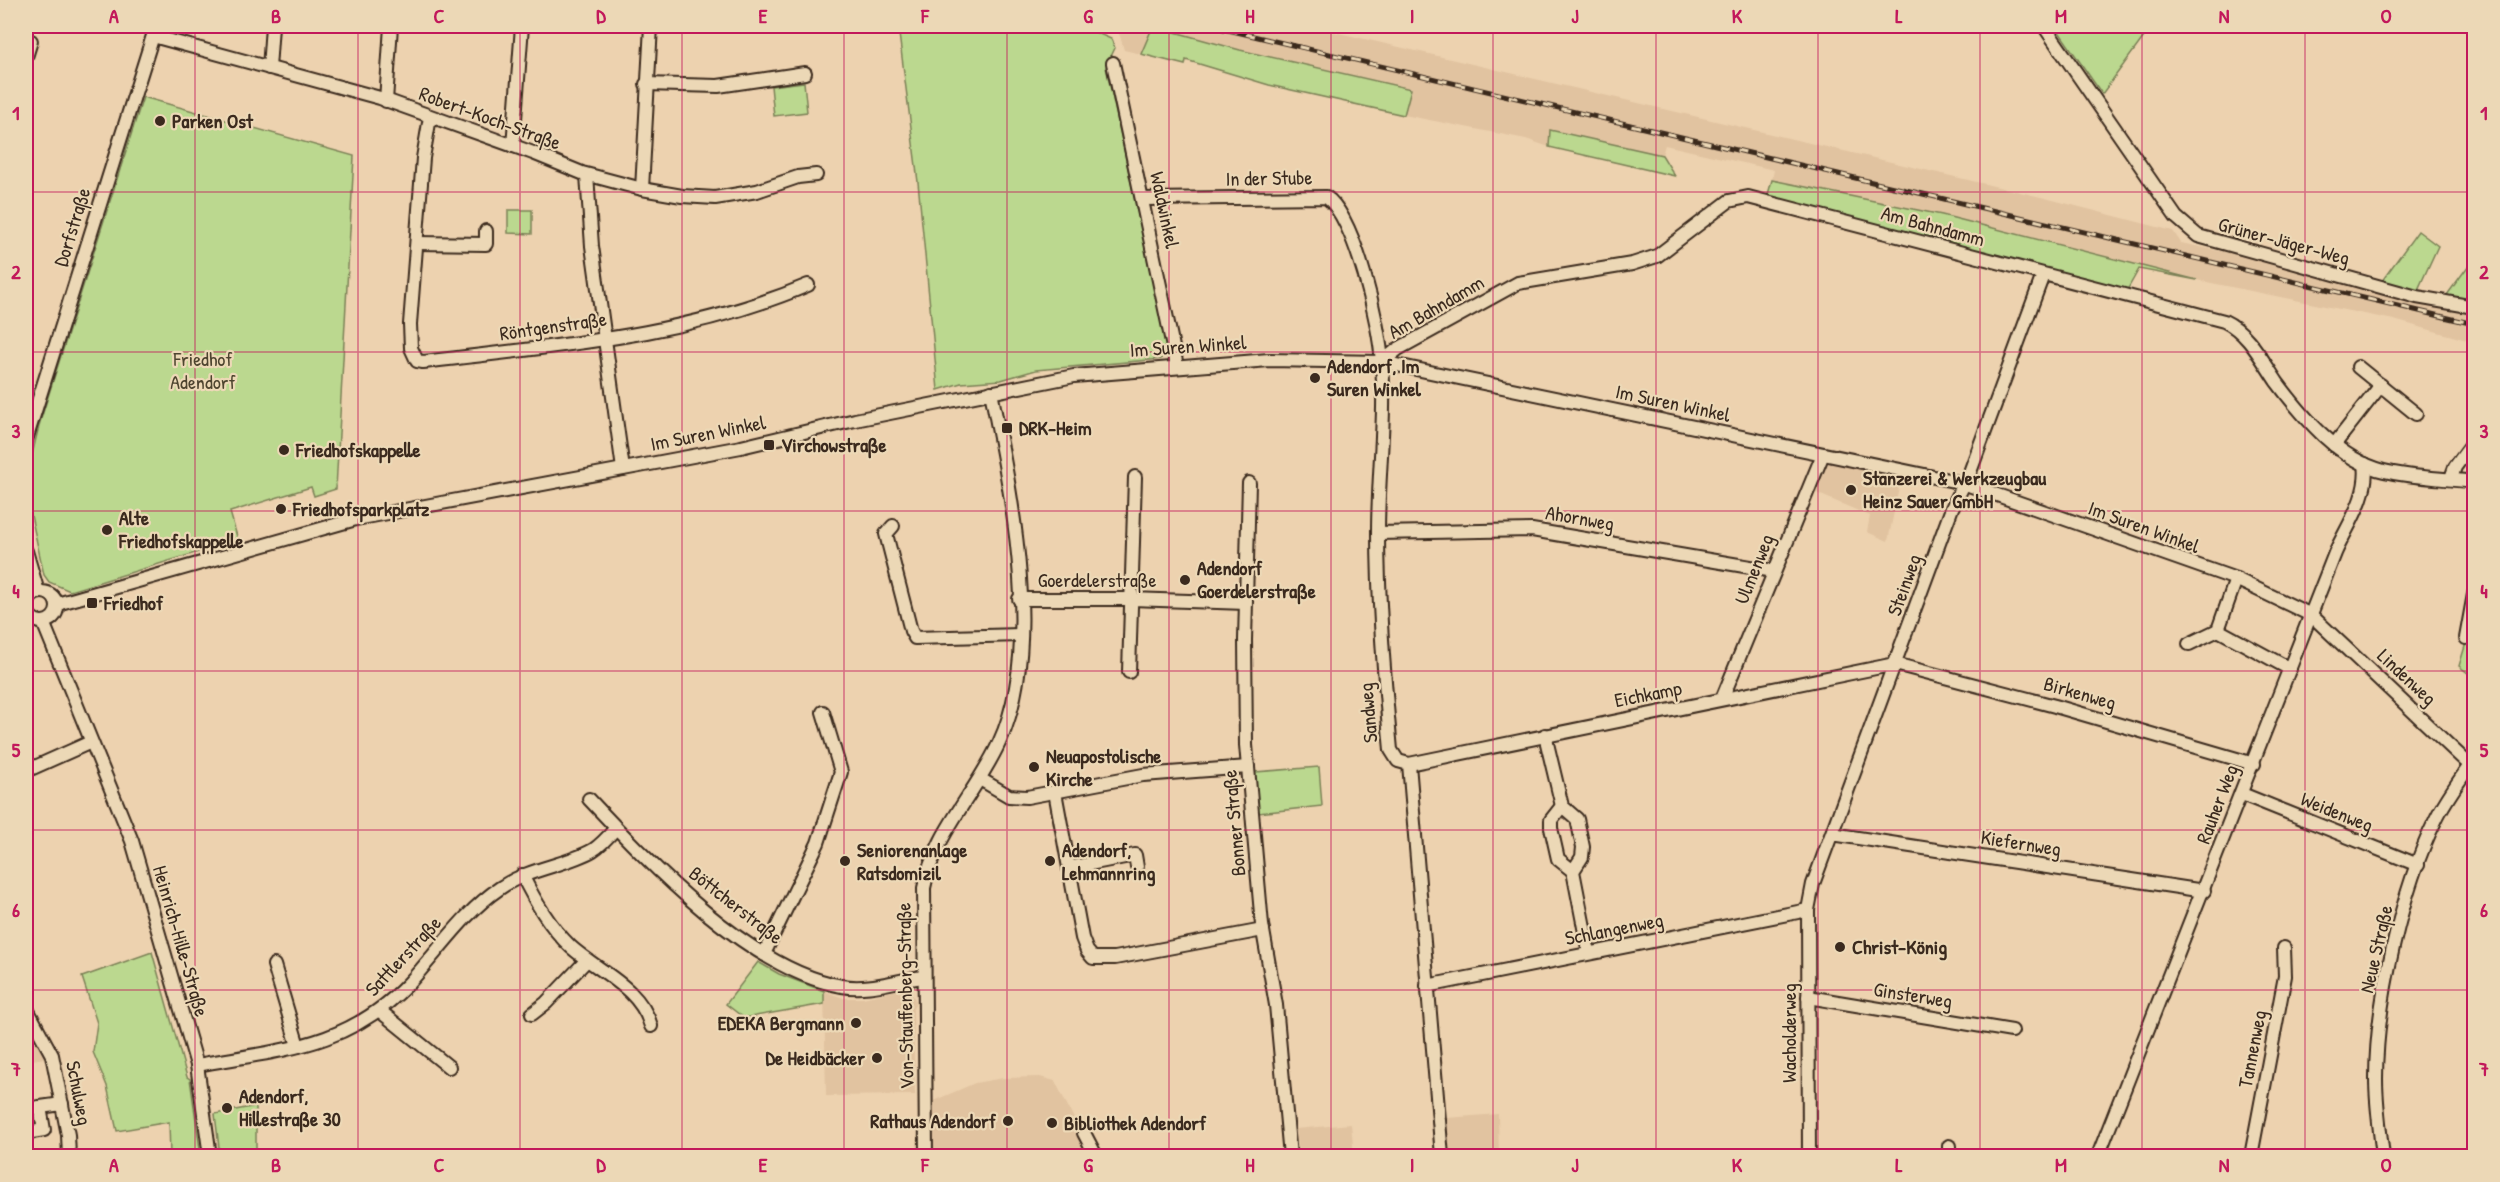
<svg xmlns="http://www.w3.org/2000/svg" width="2500" height="1182" viewBox="0 0 2500 1182" font-family="'Patrick Hand',sans-serif">
	<rect width="100%" height="100%" fill="#edd2af"/>
	<filter id="ink" filterUnits="userSpaceOnUse"><feTurbulence type="fractalNoise" baseFrequency=".0167" numOctaves="2"/><feDisplacementMap in="SourceGraphic" scale="12" xChannelSelector="R" yChannelSelector="G"/><feConvolveMatrix kernelMatrix="1 2 1 2 8 2 1 2 1" color-interpolation-filters="sRGB"/></filter>
	<g filter="url(#ink)">
		<g fill="#e1c3a0">
			<polygon points="1113,26 1153,26 1141,54 1124,50 1120,36"/>
			<polygon points="1155,26 1301,26 1326,30 2045,198 2173,231 2181,243 2244,256 2407,299 2474,311 2474,342 2394,320 2197,280 1942,215 1772,180 1774,170 1665,145 1662,155 1551,130 1549,147 1526,139 1404,115 1411,89 1208,42"/>
			<polygon points="1833,462 1901,478 1888,541 1867,532 1870,516 1814,492 1824,466"/>
			<polygon points="903,989 911,993 916,1001 913,1009 915,1095 826,1096 824,991 843,998 863,998"/>
			<polygon points="26,1010 51,1057 26,1061"/>
			<polygon points="1040,1077 1055,1081 1093,1156 933,1156 931,1102 975,1083 1003,1078"/>
			<polygon points="1498,1114 1499,1156 1450,1156 1447,1118"/>
			<polygon points="1351,1124 1354,1156 1299,1156 1296,1129"/>
		</g>
		<g fill="#bbd88f" stroke="#7b8156" stroke-width="1.5">
			<polygon points="898,26 1081,26 1111,39 1115,48 1106,67 1167,348 1161,359 1036,370 1001,380 961,383 938,390 918,182"/>
			<polygon points="1153,26 1240,50 1411,89 1404,115 1269,85 1186,60 1185,65 1141,54"/>
			<polygon points="2055,26 2152,26 2102,94"/>
			<polygon points="804,82 807,112 774,116 771,86"/>
			<polygon points="143,97 354,156 336,489 314,496 311,487 230,512 238,540 70,591 49,582 44,575 27,497 29,467 40,422"/>
			<polygon points="1550,130 1662,155 1675,176 1549,147"/>
			<polygon points="1772,180 1942,215 2197,280 2139,269 2126,292 1767,198"/>
			<polygon points="508,210 532,210 532,234 508,233"/>
			<polygon points="2418,231 2438,246 2416,294 2379,285"/>
			<polygon points="2474,258 2474,304 2444,299"/>
			<polygon points="2466,643 2474,645 2474,678 2459,666"/>
			<polygon points="1319,767 1322,806 1258,813 1255,772"/>
			<polygon points="152,952 187,1077 190,1079 201,1156 170,1156 169,1122 117,1131 107,1086 93,1052 97,1023 82,977"/>
			<polygon points="758,962 779,974 824,991 824,1004 744,1018 726,1004"/>
			<polygon points="256,1106 256,1156 220,1156 215,1114"/>
		</g>
		<g fill="none" stroke-linecap="round" stroke-linejoin="round">
			<polyline stroke="#6d8e9c" stroke-width="3" points="2463,26 2474,30"/>
			<defs>
				<g id="minor">
					<polyline points="2044,26 2176,217 2198,236 2417,297 2474,307"/>
					<polyline points="153,36 380,98 533,153 582,173 642,189 682,196 715,198 757,191 798,177 816,175"/>
					<polyline points="26,57 31,41"/>
					<polyline points="1113,63 1177,366"/>
					<polyline points="269,68 272,26"/>
					<polyline points="646,84 718,86 805,73"/>
					<polyline points="386,101 391,26"/>
					<path d="M 430,117 L 423,158 L 410,324 L 411,348 L 417,361 L 423,362 C 553,346 686,337 808,285"/>
					<polyline points="513,146 522,26"/>
					<polyline points="587,175 592,246 623,469"/>
					<polyline points="642,189 651,26"/>
					<path d="M 1143,199 L 1326,197 C 1355,216 1380,327 1382,363 C 1386,418 1378,476 1378,532 C 1378,605 1384,677 1391,750 L 1398,761 L 1409,764 L 1442,1156"/>
					<polyline points="417,243 486,244 486,231"/>
					<path d="M 1382,362 L 1398,349 L 1518,283 L 1632,264 L 1657,256 L 1729,201 L 1748,197 L 2224,321 C 2248,332 2262,360 2277,382 C 2303,417 2339,460 2384,471 C 2413,478 2445,478 2474,482"/>
					<polyline points="2358,367 2416,414"/>
					<polyline points="26,440 156,26"/>
					<polyline points="2334,445 2381,385"/>
					<polyline points="2451,478 2455,467 2474,441"/>
					<polyline points="1249,483 1245,640 1246,745 1262,925 1276,1005 1290,1156"/>
					<polyline points="893,526 886,534 911,631 915,638 1020,635"/>
					<polyline points="1378,533 1532,530 1774,571"/>
					<polyline points="26,551 38,592"/>
					<circle cx="42" cy="607" r="15"/>
					<polyline points="1019,599 1131,599 1246,603"/>
					<polyline points="57,604 356,519 741,447 855,420 1074,376 1269,360 1382,362 1963,483 2236,579 2311,615 2474,769"/>
					<polyline points="43,622 132,841 197,1065 210,1156"/>
					<polyline points="2218,630 2290,669"/>
					<polyline points="2466,638 2474,594"/>
					<polyline points="2189,644 2218,630 2236,579"/>
					<polyline points="1129,672 1135,477"/>
					<polyline points="1722,699 1823,454"/>
					<polyline points="1545,735 1562,806 1577,819 1583,847 1582,857 1573,871 1589,953"/>
					<polyline points="1409,764 1895,664 2055,706 2254,764"/>
					<polyline points="26,771 91,742"/>
					<polyline points="980,779 1009,796 1027,797 1143,775 1248,767"/>
					<polyline points="1055,792 1082,938 1087,951 1093,958 1115,958 1263,930"/>
					<polyline points="2242,794 2418,865"/>
					<path d="M 589,799 C 650,864 751,971 842,986 C 869,991 896,980 923,977"/>
					<polyline points="1562,806 1551,820 1551,828 1558,859 1573,871"/>
					<polyline points="1832,834 2204,891"/>
					<polyline points="1069,868 1135,855 1137,867"/>
					<path d="M 522,875 C 535,901 549,926 571,947 C 599,972 640,987 651,1026"/>
					<polyline points="764,954 818,843 841,772 823,712"/>
					<polyline points="274,965 298,1046"/>
					<polyline points="1427,986 1808,910"/>
					<polyline points="1808,997 2012,1031"/>
					<polyline points="26,1007 52,1055 68,1135 69,1156"/>
					<polyline points="380,1011 449,1067"/>
					<polyline points="532,1014 546,1003 587,960"/>
					<path d="M 197,1065 C 279,1050 348,1048 409,983 C 439,951 463,913 500,888 C 529,868 565,866 593,850 C 601,845 609,836 616,828"/>
					<polyline points="26,1109 62,1104"/>
					<polyline points="26,1133 44,1130 40,1107"/>
					<polyline points="1084,1133 1096,1156"/>
					<path d="M 926,1156 L 924,888 C 934,834 976,793 999,743 C 1044,647 1011,493 991,392"/>
					<polyline points="1809,1156 1808,910 1813,884 1952,508 1970,472 2043,275"/>
					<polyline points="1949,1156 1949,1146"/>
					<path d="M 2098,1156 L 2335,553 C 2347,526 2370,495 2365,464"/>
					<polyline points="2251,1156 2285,976 2284,948"/>
					<path d="M 2383,1156 C 2380,1131 2376,1105 2376,1079 C 2376,1002 2402,888 2436,819 C 2445,800 2458,783 2470,765"/>
				</g>
			</defs>
			<use href="#minor" stroke="#3b2a1e" stroke-width="16"/>
			<use href="#minor" stroke="#ecd8b6" stroke-width="12"/>
			<defs>
				<polyline id="rail" points="1211,26 2474,324"/>
			</defs>
			<use href="#rail" stroke="#3b2a1e" stroke-width="5"/>
			<use href="#rail" stroke="#ecd8b6" stroke-width="3" stroke-dasharray="9" stroke-linecap="butt"/>
		</g>
	</g>
	<path fill="none" stroke="#c2185b" stroke-width="1.5" stroke-opacity="0.55" d="M 195,26 L 195,1156M 358,26 L 358,1156M 520,26 L 520,1156M 682,26 L 682,1156M 844,26 L 844,1156M 1007,26 L 1007,1156M 1169,26 L 1169,1156M 1331,26 L 1331,1156M 1493,26 L 1493,1156M 1656,26 L 1656,1156M 1818,26 L 1818,1156M 1980,26 L 1980,1156M 2142,26 L 2142,1156M 2305,26 L 2305,1156M 26,192 L 2474,192M 26,352 L 2474,352M 26,511 L 2474,511M 26,671 L 2474,671M 26,830 L 2474,830M 26,990 L 2474,990"/>
	<g fill="#3b2a1e" stroke="#ecd8b6" stroke-width="2">
		<circle cx="160" cy="121" r="6"/>
		<circle cx="1315" cy="378" r="6"/>
		<rect x="1001" y="422" width="12" height="12" rx="3"/>
		<rect x="763" y="439" width="12" height="12" rx="3"/>
		<circle cx="284" cy="450" r="6"/>
		<circle cx="1851" cy="490" r="6"/>
		<circle cx="281" cy="509" r="6"/>
		<circle cx="107" cy="530" r="6"/>
		<circle cx="1185" cy="580" r="6"/>
		<rect x="86" y="597" width="12" height="12" rx="3"/>
		<circle cx="1034" cy="767" r="6"/>
		<circle cx="845" cy="861" r="6"/>
		<circle cx="1050" cy="861" r="6"/>
		<circle cx="1840" cy="947" r="6"/>
		<circle cx="856" cy="1023" r="6"/>
		<circle cx="877" cy="1058" r="6"/>
		<circle cx="227" cy="1108" r="6"/>
		<circle cx="1008" cy="1121" r="6"/>
		<circle cx="1052" cy="1123" r="6"/>
	</g>
	<g text-anchor="middle" stroke-width="4.5" stroke-linejoin="round" paint-order="stroke">
		<g font-size="20" fill="#3b2a1e" stroke="#ecd8b6">
			<text transform="translate(490 118) rotate(20)" y="7">Robert-Koch-Straße</text>
			<text transform="translate(1269 178) rotate(-1)" y="7">In der Stube</text>
			<text transform="translate(1165 210) rotate(78)" y="7">Waldwinkel</text>
			<text transform="translate(1933 226) rotate(15)" y="7">Am Bahndamm</text>
			<text transform="translate(72 227) rotate(-73)" y="7">Dorfstraße</text>
			<text transform="translate(2284 241) rotate(15)" y="7">Grüner-Jäger-Weg</text>
			<text transform="translate(1436 307) rotate(-30)" y="7">Am Bahndamm</text>
			<text transform="translate(553 326) rotate(-8)" y="7">Röntgenstraße</text>
			<text transform="translate(1188 346) rotate(-4)" y="7">Im Suren Winkel</text>
			<text transform="translate(1673 403) rotate(12)" y="7">Im Suren Winkel</text>
			<text transform="translate(708 433) rotate(-11)" y="7">Im Suren Winkel</text>
			<text transform="translate(1580 518) rotate(10)" y="7">Ahornweg</text>
			<text transform="translate(2144 527) rotate(20)" y="7">Im Suren Winkel</text>
			<text transform="translate(1754 569) rotate(-68)" y="7">Ulmenweg</text>
			<text x="1097" y="587">Goerdelerstraße</text>
			<text transform="translate(1904 585) rotate(-70)" y="7">Steinweg</text>
			<text transform="translate(2407 677) rotate(43)" y="7">Lindenweg</text>
			<text transform="translate(2080 693) rotate(16)" y="7">Birkenweg</text>
			<text transform="translate(1648 694) rotate(-11)" y="7">Eichkamp</text>
			<text transform="translate(1368 713) rotate(-95)" y="7">Sandweg</text>
			<text transform="translate(2217 804) rotate(-69)" y="7">Rauher Weg</text>
			<text transform="translate(2337 812) rotate(22)" y="7">Weidenweg</text>
			<text transform="translate(1234 823) rotate(-95)" y="7">Bonner Straße</text>
			<text transform="translate(2021 843) rotate(9)" y="7">Kiefernweg</text>
			<text transform="translate(736 905) rotate(38)" y="7">Böttcherstraße</text>
			<text transform="translate(1614 929) rotate(-11)" y="7">Schlangenweg</text>
			<text transform="translate(181 941) rotate(74)" y="7">Heinrich-Hille-Straße</text>
			<text transform="translate(2376 949) rotate(-77)" y="7">Neue Straße</text>
			<text transform="translate(403 956) rotate(-47)" y="7">Sattlerstraße</text>
			<text transform="translate(1913 995) rotate(9)" y="7">Ginsterweg</text>
			<text transform="translate(905 996) rotate(-91)" y="7">Von-Stauffenberg-Straße</text>
			<text transform="translate(1789 1033) rotate(-90)" y="7">Wacholderweg</text>
			<text transform="translate(2252 1049) rotate(-79)" y="7">Tannenweg</text>
			<text transform="translate(79 1093) rotate(79)" y="7">Schulweg</text>
		</g>
		<g font-size="20" font-weight="bold" fill="#3b2a1e" stroke="#ecd8b6" text-anchor="start">
			<text x="172" y="128">Parken Ost</text>
			<text x="1327" y="373">Adendorf, Im<tspan x="1327" dy="23">Suren Winkel</tspan></text>
			<text x="1019" y="435">DRK-Heim</text>
			<text x="781" y="452">Virchowstraße</text>
			<text x="296" y="457">Friedhofskappelle</text>
			<text x="1863" y="485">Stanzerei &amp; Werkzeugbau<tspan x="1863" dy="23">Heinz Sauer GmbH</tspan></text>
			<text x="293" y="516">Friedhofsparkplatz</text>
			<text x="119" y="525">Alte<tspan x="119" dy="23">Friedhofskappelle</tspan></text>
			<text x="1197" y="575">Adendorf<tspan x="1197" dy="23">Goerdelerstraße</tspan></text>
			<text x="104" y="610">Friedhof</text>
			<text x="1046" y="763">Neuapostolische<tspan x="1046" dy="23">Kirche</tspan></text>
			<text x="857" y="857">Seniorenanlage<tspan x="857" dy="23">Ratsdomizil</tspan></text>
			<text x="1062" y="857">Adendorf,<tspan x="1062" dy="23">Lehmannring</tspan></text>
			<text x="1852" y="954">Christ-König</text>
			<text x="844" y="1030" text-anchor="end">EDEKA Bergmann</text>
			<text x="865" y="1065" text-anchor="end">De Heidbäcker</text>
			<text x="239" y="1103">Adendorf,<tspan x="239" dy="23">Hillestraße 30</tspan></text>
			<text x="996" y="1128" text-anchor="end">Rathaus Adendorf</text>
			<text x="1064" y="1130">Bibliothek Adendorf</text>
		</g>
		<g font-size="20" fill="#4e442f" stroke="#ecd8b6">
			<text x="203" y="366">Friedhof<tspan x="203" dy="23">Adendorf</tspan></text>
		</g>
	</g>
	<rect width="2500" height="1182" fill="none" stroke="#ecd8b6" stroke-width="66"/>
	<rect x="33" y="33" width="2434" height="1116" fill="none" stroke="#c2185b" stroke-width="2"/>
	<g font-size="20" text-anchor="middle" font-weight="bold" fill="#c2185b">
		<text x="114" y="23">A</text>
		<text x="276" y="23">B</text>
		<text x="439" y="23">C</text>
		<text x="601" y="23">D</text>
		<text x="763" y="23">E</text>
		<text x="925" y="23">F</text>
		<text x="1088" y="23">G</text>
		<text x="1250" y="23">H</text>
		<text x="1412" y="23">I</text>
		<text x="1575" y="23">J</text>
		<text x="1737" y="23">K</text>
		<text x="1899" y="23">L</text>
		<text x="2061" y="23">M</text>
		<text x="2224" y="23">N</text>
		<text x="2386" y="23">O</text>
		<text x="16" y="120">1</text>
		<text x="2484" y="120">1</text>
		<text x="16" y="279">2</text>
		<text x="2484" y="279">2</text>
		<text x="16" y="438">3</text>
		<text x="2484" y="438">3</text>
		<text x="16" y="598">4</text>
		<text x="2484" y="598">4</text>
		<text x="16" y="757">5</text>
		<text x="2484" y="757">5</text>
		<text x="16" y="917">6</text>
		<text x="2484" y="917">6</text>
		<text x="16" y="1076">7</text>
		<text x="2484" y="1076">7</text>
		<text x="114" y="1172">A</text>
		<text x="276" y="1172">B</text>
		<text x="439" y="1172">C</text>
		<text x="601" y="1172">D</text>
		<text x="763" y="1172">E</text>
		<text x="925" y="1172">F</text>
		<text x="1088" y="1172">G</text>
		<text x="1250" y="1172">H</text>
		<text x="1412" y="1172">I</text>
		<text x="1575" y="1172">J</text>
		<text x="1737" y="1172">K</text>
		<text x="1899" y="1172">L</text>
		<text x="2061" y="1172">M</text>
		<text x="2224" y="1172">N</text>
		<text x="2386" y="1172">O</text>
	</g>
</svg>
